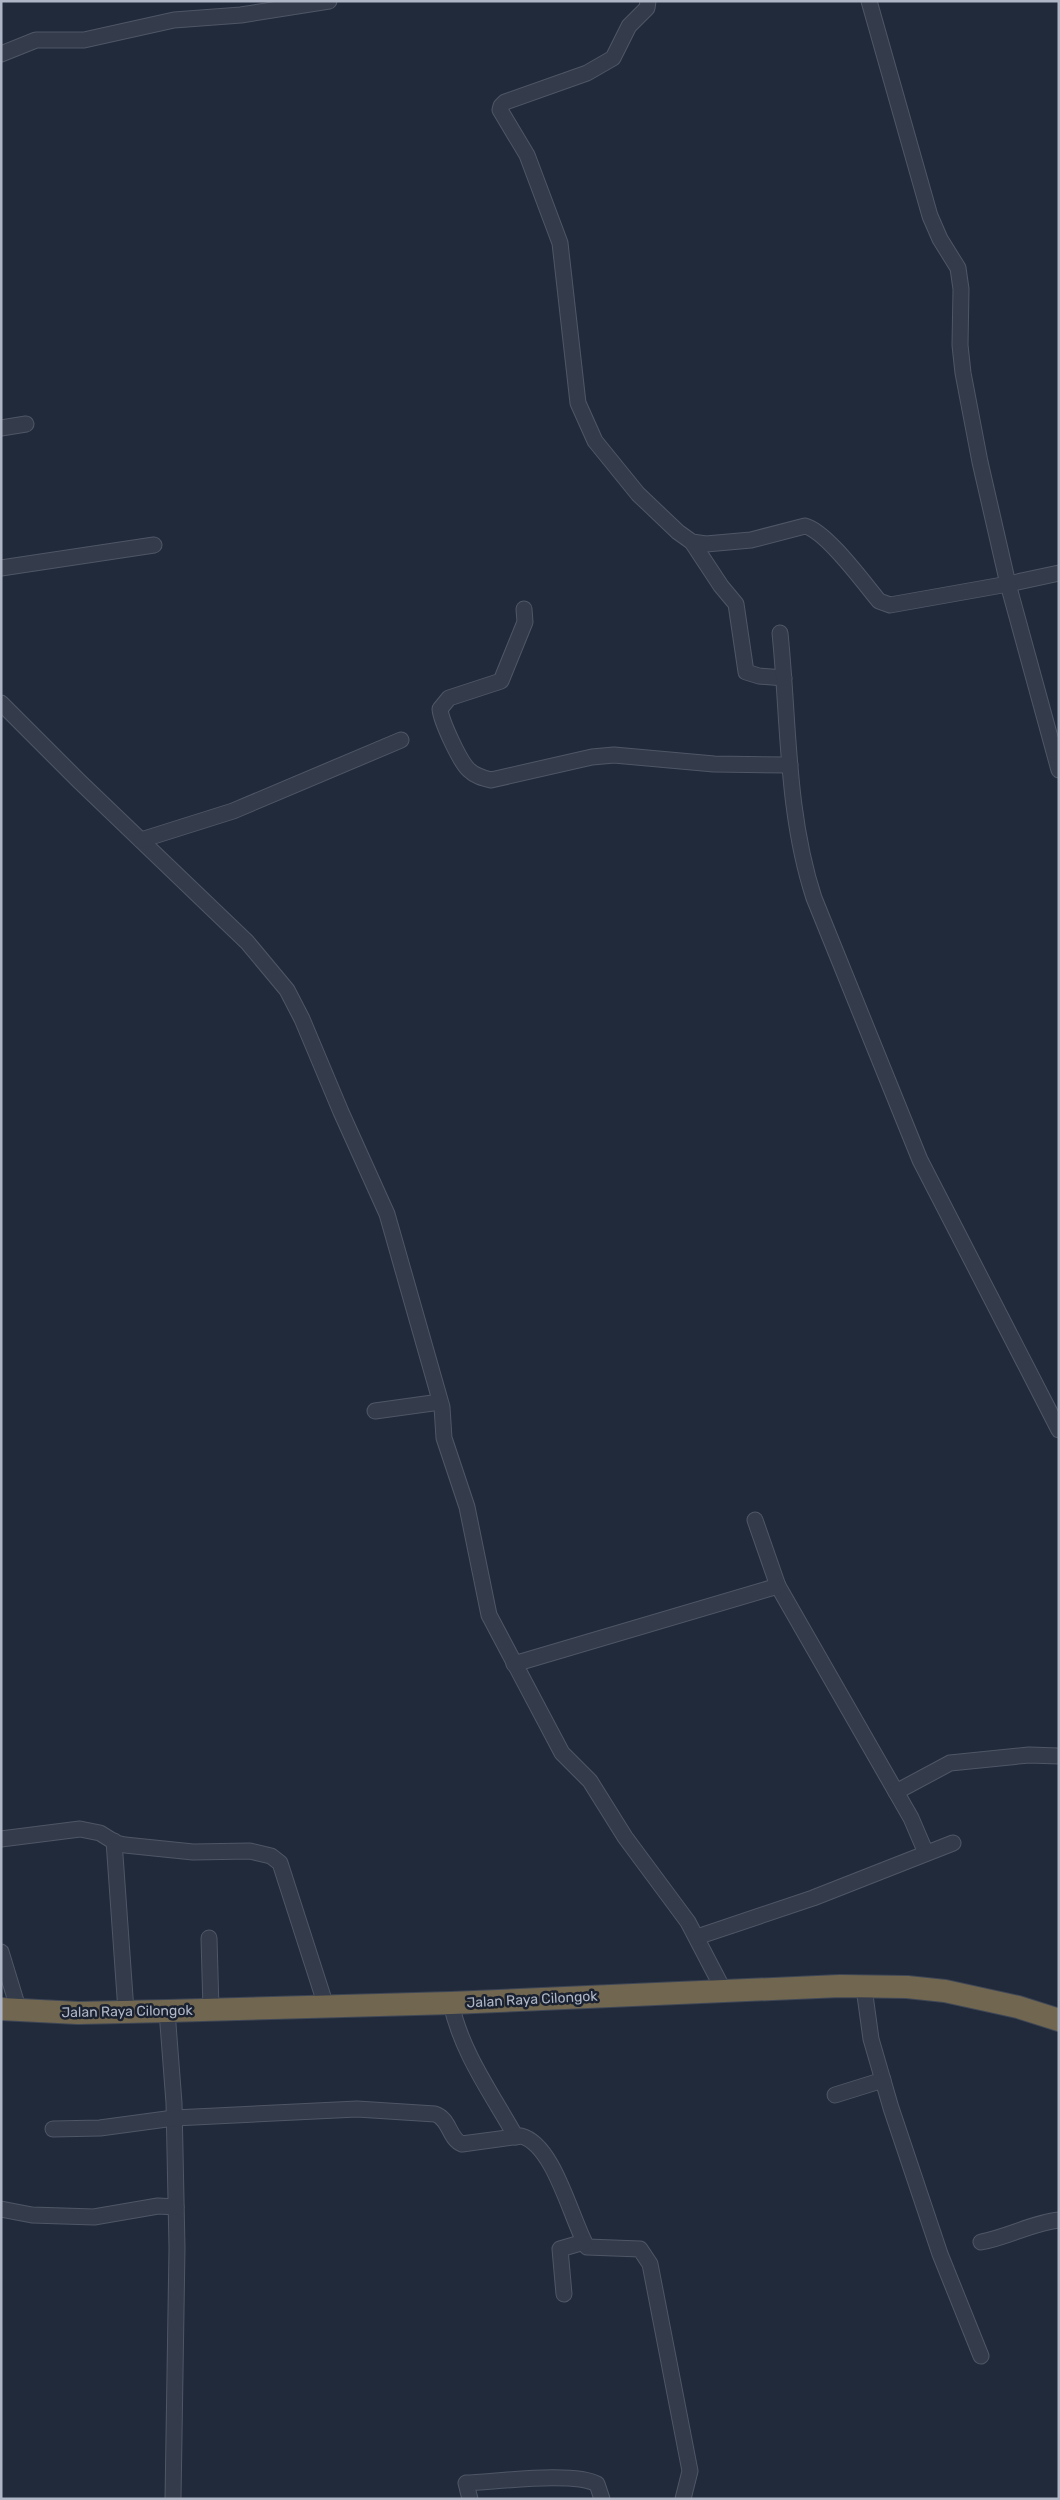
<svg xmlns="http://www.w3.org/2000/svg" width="1060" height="2500" viewBox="0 0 1060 2500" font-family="Rubik,sans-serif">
	<rect width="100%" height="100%" fill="#212a3b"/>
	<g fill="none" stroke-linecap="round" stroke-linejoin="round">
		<defs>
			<g id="minor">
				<path d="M 648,1 L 647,8 L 629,26 L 613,58 L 587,73 L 505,102 L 501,106 L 500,110 L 527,155 L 560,243 L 578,403 L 595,441 L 638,494 L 678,532 L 692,542 L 706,544 L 751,540 L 805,526 C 826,531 864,583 879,601 L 890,605 L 1008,584 L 1059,573"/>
				<polyline points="869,1 930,216 940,239 958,268 961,289 960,345 963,373 980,462 1008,584 1059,770"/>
				<polyline points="1,54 36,40 84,40 174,20 241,15 329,1"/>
				<polyline points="1,428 26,424"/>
				<polyline points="692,542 721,586 736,604 746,672 759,676 784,678"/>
				<polyline points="1,568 154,545"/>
				<path d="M 524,609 L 525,622 L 501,681 L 449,698 L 440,709 C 441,721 460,762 469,770 C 475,776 483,778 491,780 L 592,757 L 614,755 L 714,764 L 790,765"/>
				<path d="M 780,633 C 789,721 786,813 814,898 L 920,1160 L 1059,1430"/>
				<polyline points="1,703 79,781 247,942 287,990 302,1019 341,1112 387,1214 442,1407 444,1438 467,1507 489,1615 562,1753 590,1781 625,1837 688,1922 724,1991"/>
				<polyline points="141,840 233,811 401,740"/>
				<polyline points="375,1411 440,1402"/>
				<polyline points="755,1520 778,1586 911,1818 926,1853"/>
				<polyline points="514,1664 778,1586"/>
				<polyline points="896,1792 950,1763 1029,1755 1059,1756"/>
				<polyline points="1,1839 80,1829 100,1833 116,1843 125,1845 193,1852 250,1851 271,1856 280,1863 326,2006"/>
				<polyline points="114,1841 126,2011"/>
				<polyline points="697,1937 813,1898 953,1843"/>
				<polyline points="209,1938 211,2009"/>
				<polyline points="1,1952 19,2011"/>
				<polyline points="864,1988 871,2039 891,2108 940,2254 981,2356"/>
				<path d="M 451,2003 C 461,2052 492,2094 516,2137"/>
				<polyline points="167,2011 174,2103 177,2248 173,2499"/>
				<polyline points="835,2095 883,2080"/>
				<path d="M 53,2129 L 100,2128 L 174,2118 L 357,2109 L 435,2114 C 450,2119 449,2139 462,2144 L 521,2136 C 554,2144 571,2219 587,2247 L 640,2249 L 650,2264 L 690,2471 L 683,2499"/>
				<polyline points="1,2209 32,2215 94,2217 158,2206 176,2207"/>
				<path d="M 981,2242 C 1008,2237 1032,2223 1059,2220"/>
				<polyline points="564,2294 560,2249 584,2242"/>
				<path d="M 470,2499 L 466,2483 C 495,2482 574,2471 597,2484 L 602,2499"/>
			</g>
			<polyline id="highway" points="1,2009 78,2013 167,2011 451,2003 840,1986 907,1987 945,1991 1018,2007 1059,2020"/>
		</defs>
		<use href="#minor" stroke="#4f5766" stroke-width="17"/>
		<use href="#highway" stroke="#3f4756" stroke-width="24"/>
		<use href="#minor" stroke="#343c4b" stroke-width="15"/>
		<use href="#highway" stroke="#716751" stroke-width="22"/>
	</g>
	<g text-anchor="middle" stroke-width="5" stroke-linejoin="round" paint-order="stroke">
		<g font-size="14" fill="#afb7c7" stroke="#1a2130">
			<text transform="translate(532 1999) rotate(-3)" y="5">Jalan Raya Cilongok</text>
			<text transform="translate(127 2011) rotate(-1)" y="5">Jalan Raya Cilongok</text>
		</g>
	</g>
	<rect width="1060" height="2500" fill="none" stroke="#afb7c7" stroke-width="5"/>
</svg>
